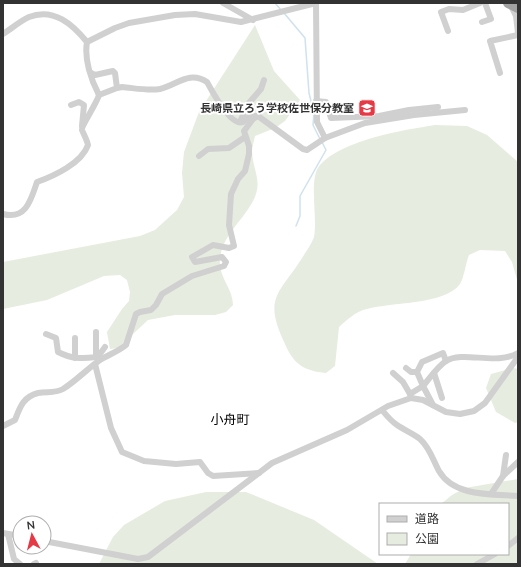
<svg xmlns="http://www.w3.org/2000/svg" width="521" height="567" viewBox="0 0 521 567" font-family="'Nunito Sans','Noto Sans JP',sans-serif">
	<rect width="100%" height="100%" fill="#fff"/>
	<g fill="#e6ecdf">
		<path d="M 255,25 L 274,71 L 300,100 L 285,121 L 275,128 L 255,136 C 254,141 252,147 252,151 C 252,168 263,181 254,199 C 244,220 222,235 220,259 C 218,277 233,288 233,305 L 226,312 L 215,315 L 175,315 L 148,320 L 118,348 L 110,349 L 107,332 L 122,309 L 129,301 L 130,292 L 127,280 L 120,275 L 104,276 L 47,300 L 3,309 L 3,262 L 140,236 L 155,230 L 177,210 L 184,197 L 182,173 L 184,152 L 199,112 Z"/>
		<path d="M 435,125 L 467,126 L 487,135 L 518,162 L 518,283 L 512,262 L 505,251 L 480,250 L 469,255 C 466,262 464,278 460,284 C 445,305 391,302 367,309 C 356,311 347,320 339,327 L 335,366 L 326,373 C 305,371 294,365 285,344 C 262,296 280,294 304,255 C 307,250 312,243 314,237 C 318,218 308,178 320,165 C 342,140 403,130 435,125 Z"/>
		<polygon points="513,368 518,369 518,422 515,423 496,412 486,388 491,374"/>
		<polygon points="518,479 518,564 405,564 411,554 508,554 508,504 441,504 452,495 465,488"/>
		<polygon points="206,492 246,492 314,520 378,564 99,564 113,537 124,525 165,501"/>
	</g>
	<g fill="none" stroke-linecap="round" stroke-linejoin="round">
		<g stroke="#cfe2ee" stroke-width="1.5">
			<polyline points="275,3 281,10"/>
			<polyline points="284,13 305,38 309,93 314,113 313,125 320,139"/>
			<polyline points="296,226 300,216 300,196 326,150 322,142"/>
		</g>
		<g stroke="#d0d0d0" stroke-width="6">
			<polyline points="223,3 253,20"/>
			<polyline points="511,6 516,16 518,33"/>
			<polyline points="482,22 491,19 485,3"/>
			<polyline points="448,31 441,12 449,9 463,10 480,3"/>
			<path d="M 3,34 C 11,29 20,21 29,17 C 54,7 73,25 87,42 C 84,59 91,80 99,95 C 97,103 81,126 82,130 C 84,135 87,140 88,145 C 82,163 54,176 37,182 C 31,200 26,220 3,214"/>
			<polyline points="87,42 115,28 129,23 175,15 195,14 241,22 316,3"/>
			<polyline points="91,73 95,75 113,71 115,73 117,88 99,95"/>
			<polyline points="500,73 490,41 518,35"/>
			<path d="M 117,88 L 122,87 C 134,88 148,91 160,89 C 177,85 189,70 207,82 C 212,91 231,127 243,122 C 245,121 248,117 250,116 L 258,116 L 303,149 L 307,150 L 325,138 L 317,122 L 316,3"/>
			<polyline points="316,101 326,102 331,118 379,116 409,110 438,107"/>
			<polyline points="71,105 79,102 84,105 82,126"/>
			<polyline points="240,122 248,104 261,89 264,80"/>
			<polyline points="325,138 365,123 414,115 465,110"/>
			<polyline points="199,156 208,149 229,148 245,137"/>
			<path d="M 46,334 L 56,338 L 58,352 C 72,359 82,359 96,357 L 96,332"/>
			<polyline points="75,338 75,358"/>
			<polyline points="97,358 105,347"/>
			<polyline points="95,364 111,428 122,452 144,461 176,464 200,462 208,473 213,476 259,473"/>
			<polyline points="406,368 411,372 417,372"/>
			<polyline points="393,373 403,382 410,394"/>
			<polyline points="434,373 442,398"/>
			<polyline points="411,398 410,394 423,386 417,372 422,362 443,353 446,361"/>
			<path d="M 433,405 L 423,386 C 430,378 437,367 446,361 C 463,350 496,366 518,353"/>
			<path d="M 382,410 C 386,415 391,421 397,425 C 404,430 414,434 420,439 C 430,448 433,460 439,471 C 454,497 492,494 518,496"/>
			<path d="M 3,426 L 15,420 C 20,407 23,397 38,393 C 47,391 54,394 63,389 C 76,381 87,369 100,360 C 108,355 119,351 126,345 L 136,314 L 140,312 L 151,310 L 156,305 L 162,294 L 192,276 L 224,266 L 226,262 L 222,257 L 195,262 L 192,257 L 213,245 L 229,248 L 234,246 L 229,225 L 231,194 L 238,179 L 245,171 L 249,154 L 249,146 L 244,131 L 253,119 L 258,116"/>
			<polyline points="503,476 506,455"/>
			<polyline points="491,494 503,476 518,462"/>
			<polyline points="3,533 20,536"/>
			<polyline points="8,534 14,559 20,564"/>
			<polyline points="44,541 138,559 148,557 272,463 347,430 388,406 411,398 423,400 446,412 460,414 474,411 485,403 518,357"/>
			<polyline points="508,546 518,538"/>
			<polyline points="34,564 36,563"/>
			<polyline points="477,564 495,554"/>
		</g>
		<polyline stroke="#a2a2a2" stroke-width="10" points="508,3 518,8"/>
	</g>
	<defs>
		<symbol id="school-square" viewBox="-11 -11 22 22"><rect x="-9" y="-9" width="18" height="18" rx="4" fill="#e63946" stroke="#fff"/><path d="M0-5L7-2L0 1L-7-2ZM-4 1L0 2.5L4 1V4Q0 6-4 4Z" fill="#fff"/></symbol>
	</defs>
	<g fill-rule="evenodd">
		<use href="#school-square" x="357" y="98" width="20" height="20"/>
	</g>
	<g text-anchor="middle" stroke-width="4" stroke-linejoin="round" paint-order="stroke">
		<g font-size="11" font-weight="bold" fill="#333" stroke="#fff" text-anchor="end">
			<text x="354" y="112">長崎県立ろう学校佐世保分教室</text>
		</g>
		<g font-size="13" fill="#000" stroke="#fff">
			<text x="230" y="424">小舟町</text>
		</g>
	</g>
	<rect width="521" height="567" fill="none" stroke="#333333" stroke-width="8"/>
	<rect x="379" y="503" width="130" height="52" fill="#ffffff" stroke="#adadad"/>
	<rect x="387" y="516" width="20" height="6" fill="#d0d0d0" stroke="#adadad"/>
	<text x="415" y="523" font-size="12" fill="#333333">道路</text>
	<rect x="387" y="533" width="20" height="12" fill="#e6ecdf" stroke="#adadad"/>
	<text x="415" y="543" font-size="12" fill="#333333">公園</text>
	<g transform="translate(32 535) rotate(353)"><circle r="19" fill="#ffffff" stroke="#adadad"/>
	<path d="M0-3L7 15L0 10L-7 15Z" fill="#e63946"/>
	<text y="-6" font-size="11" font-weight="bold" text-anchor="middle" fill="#333333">N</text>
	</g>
</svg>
